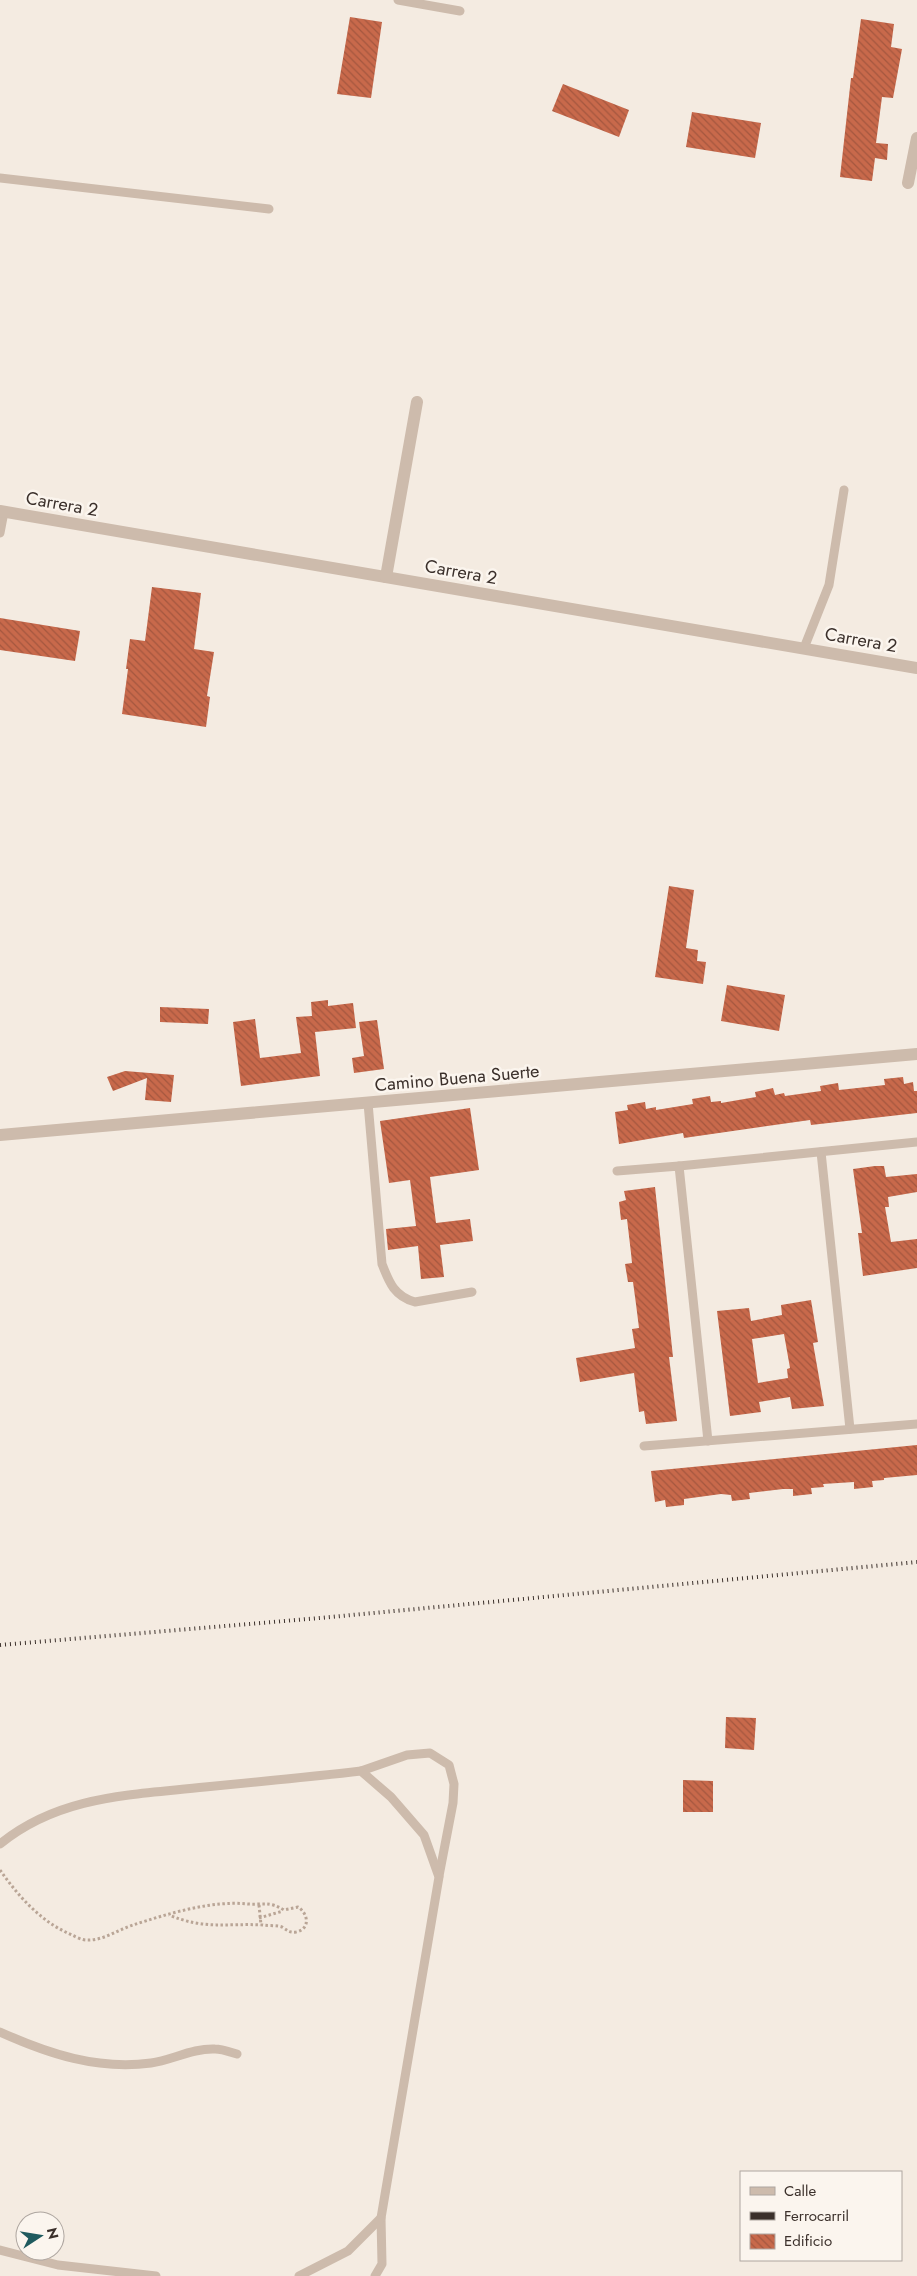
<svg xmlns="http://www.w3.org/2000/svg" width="917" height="2276" viewBox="0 0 917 2276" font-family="Jost,sans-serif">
	<defs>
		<pattern id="building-back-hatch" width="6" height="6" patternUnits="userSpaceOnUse" patternTransform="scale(1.25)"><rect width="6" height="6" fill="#c8694b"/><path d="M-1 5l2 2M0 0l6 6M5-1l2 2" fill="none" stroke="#a4573f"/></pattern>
	</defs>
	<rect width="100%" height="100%" fill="#f4ebe1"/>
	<g fill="url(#building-back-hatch)" fill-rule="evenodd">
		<polygon points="350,17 382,22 371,98 337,94"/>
		<polygon points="861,19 894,24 891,47 902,49 893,98 882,97 876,143 888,144 887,160 875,158 872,181 840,177 851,78 853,78"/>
		<polygon points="563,84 629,110 619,137 552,111"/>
		<polygon points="692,112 761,123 755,158 686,147"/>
		<polygon points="152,587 201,593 194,649 214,652 207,696 210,697 206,727 122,714 128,669 126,669 130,639 145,641"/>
		<polygon points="0,618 80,631 75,661 0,650"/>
		<polygon points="669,886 694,890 686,948 698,950 697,961 706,962 703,984 655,977"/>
		<polygon points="727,985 785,995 779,1031 721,1021"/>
		<polygon points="328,1000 328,1006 353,1003 356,1028 315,1032 320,1076 241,1086 233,1022 255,1019 260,1058 301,1053 296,1017 312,1016 311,1002"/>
		<polygon points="160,1007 209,1009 208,1024 160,1022"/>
		<polygon points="377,1020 384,1069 354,1073 352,1058 364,1056 359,1022"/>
		<polygon points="125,1071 174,1075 171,1102 145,1100 147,1078 113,1091 107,1077"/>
		<polygon points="903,1077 904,1084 913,1082 914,1091 917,1091 917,1113 811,1125 810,1120 684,1138 683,1133 619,1144 615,1112 628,1110 627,1105 645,1102 646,1109 656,1107 656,1110 693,1104 692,1099 710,1096 711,1102 721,1101 721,1103 756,1097 755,1092 773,1088 775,1095 784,1093 785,1096 821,1091 820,1086 838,1083 839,1090 885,1085 884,1079"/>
		<polygon points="470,1108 479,1170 430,1177 436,1223 470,1219 473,1241 440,1245 444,1277 421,1279 418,1246 388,1250 386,1229 416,1226 410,1180 389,1183 380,1121"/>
		<polygon points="875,1166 884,1166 886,1177 917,1174 917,1192 888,1197 889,1207 885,1207 891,1242 917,1239 917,1268 863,1276 858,1233 862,1233 853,1169"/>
		<polygon points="655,1187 673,1357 669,1357 677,1421 646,1424 644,1411 639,1412 634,1373 580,1382 576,1358 635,1348 632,1329 639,1328 636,1304 633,1282 628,1282 625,1264 632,1263 631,1253 627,1219 621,1220 619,1202 626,1200 624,1191"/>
		<path d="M 811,1300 L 818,1342 L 813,1343 L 824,1406 L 792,1409 L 790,1397 L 759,1402 L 761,1412 L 730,1416 L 717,1311 L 749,1308 L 751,1321 L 782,1315 L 781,1305 ZM 784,1334 L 790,1368 L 787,1369 L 788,1378 L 758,1383 L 752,1339 Z"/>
		<polygon points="917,1445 917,1475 884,1478 884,1480 872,1481 873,1487 854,1489 854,1482 823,1484 824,1487 811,1488 812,1494 793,1496 793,1489 783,1489 749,1493 750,1499 732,1501 731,1495 721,1494 684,1499 684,1505 666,1507 665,1500 655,1502 651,1471"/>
		<polygon points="726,1717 756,1718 754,1750 725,1748"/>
		<polygon points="683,1780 713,1781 713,1812 683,1812"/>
	</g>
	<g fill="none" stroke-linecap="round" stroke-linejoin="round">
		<g stroke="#b9a596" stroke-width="3" stroke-dasharray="2.5 2.5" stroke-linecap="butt">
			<path d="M 0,1870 C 19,1897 41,1922 72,1935 C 76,1937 82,1940 86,1940 C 103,1941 117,1930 133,1925 C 167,1914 212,1900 248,1904 C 264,1905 269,1901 284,1910 L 298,1907 C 308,1913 311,1929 296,1932 C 290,1933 287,1930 282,1927 C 277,1925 269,1926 263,1925 C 227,1923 205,1930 169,1915"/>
			<polyline points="259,1905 261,1925"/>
			<polyline points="259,1918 283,1911"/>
		</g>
		<g stroke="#cdbbac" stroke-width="9">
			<polyline points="398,0 460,11"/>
			<polyline points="0,178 269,209"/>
			<polyline points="0,533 4,512"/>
			<polyline points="804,648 829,585 844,490"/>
			<path d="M 368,1103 L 382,1264 C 389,1282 394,1296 415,1302 L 472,1292"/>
			<polyline points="821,1152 850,1429"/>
			<polyline points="679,1166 917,1142"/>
			<polyline points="617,1171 679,1166 708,1441"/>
			<polyline points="644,1446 917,1424"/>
			<polyline points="361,1771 407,1755 430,1753 449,1765 454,1784 453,1803 439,1876"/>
			<path d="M 0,1844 C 60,1795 132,1795 205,1787 C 257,1782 309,1777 361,1771 L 391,1797 L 424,1835 L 439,1877 L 381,2218 L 382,2264 L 375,2276"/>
			<path d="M 0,2032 C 49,2054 97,2070 151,2063 C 172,2060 193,2048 215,2049 C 222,2049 230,2052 237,2054"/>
			<polyline points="0,2250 58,2265 156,2276"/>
			<polyline points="299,2276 348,2251 381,2218"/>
		</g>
		<g stroke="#cdbbac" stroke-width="12">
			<polyline points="908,183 917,138"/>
			<polyline points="0,511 917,668"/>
			<polyline points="386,577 417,402"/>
			<polyline points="0,1135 917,1054"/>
		</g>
		<polyline stroke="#3b302b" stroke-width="4" stroke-dasharray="1 4" stroke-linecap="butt" points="0,1645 320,1618 917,1562"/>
	</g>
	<g text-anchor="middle" stroke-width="5" stroke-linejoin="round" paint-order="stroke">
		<g font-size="18" fill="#3b302b" stroke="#fbf5ee">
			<text transform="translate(62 504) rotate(10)" y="6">Carrera 2</text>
			<text transform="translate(461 572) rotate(10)" y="6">Carrera 2</text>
			<text transform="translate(861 640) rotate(10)" y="6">Carrera 2</text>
			<text transform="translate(457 1078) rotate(-5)" y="6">Camino Buena Suerte</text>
		</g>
	</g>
	<rect x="740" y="2171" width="162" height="90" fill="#fbf5ee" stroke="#aea6a0"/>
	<rect x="750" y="2187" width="25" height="8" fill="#cdbbac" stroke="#aea6a0"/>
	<text x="784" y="2196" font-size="15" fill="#3b302b">Calle</text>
	<rect x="750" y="2212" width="25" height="8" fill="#3b302b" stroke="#aea6a0"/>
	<text x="784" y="2221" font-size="15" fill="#3b302b">Ferrocarril</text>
	<rect x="750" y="2234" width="25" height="15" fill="url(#building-back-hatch)" stroke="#aea6a0"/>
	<text x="784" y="2246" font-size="15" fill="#3b302b">Edificio</text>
	<g transform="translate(40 2236) rotate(78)"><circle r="24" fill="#fbf5ee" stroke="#aea6a0"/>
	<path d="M0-4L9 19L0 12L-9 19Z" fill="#1f5a5e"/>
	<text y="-8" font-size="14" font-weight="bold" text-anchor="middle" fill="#3b302b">N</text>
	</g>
</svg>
